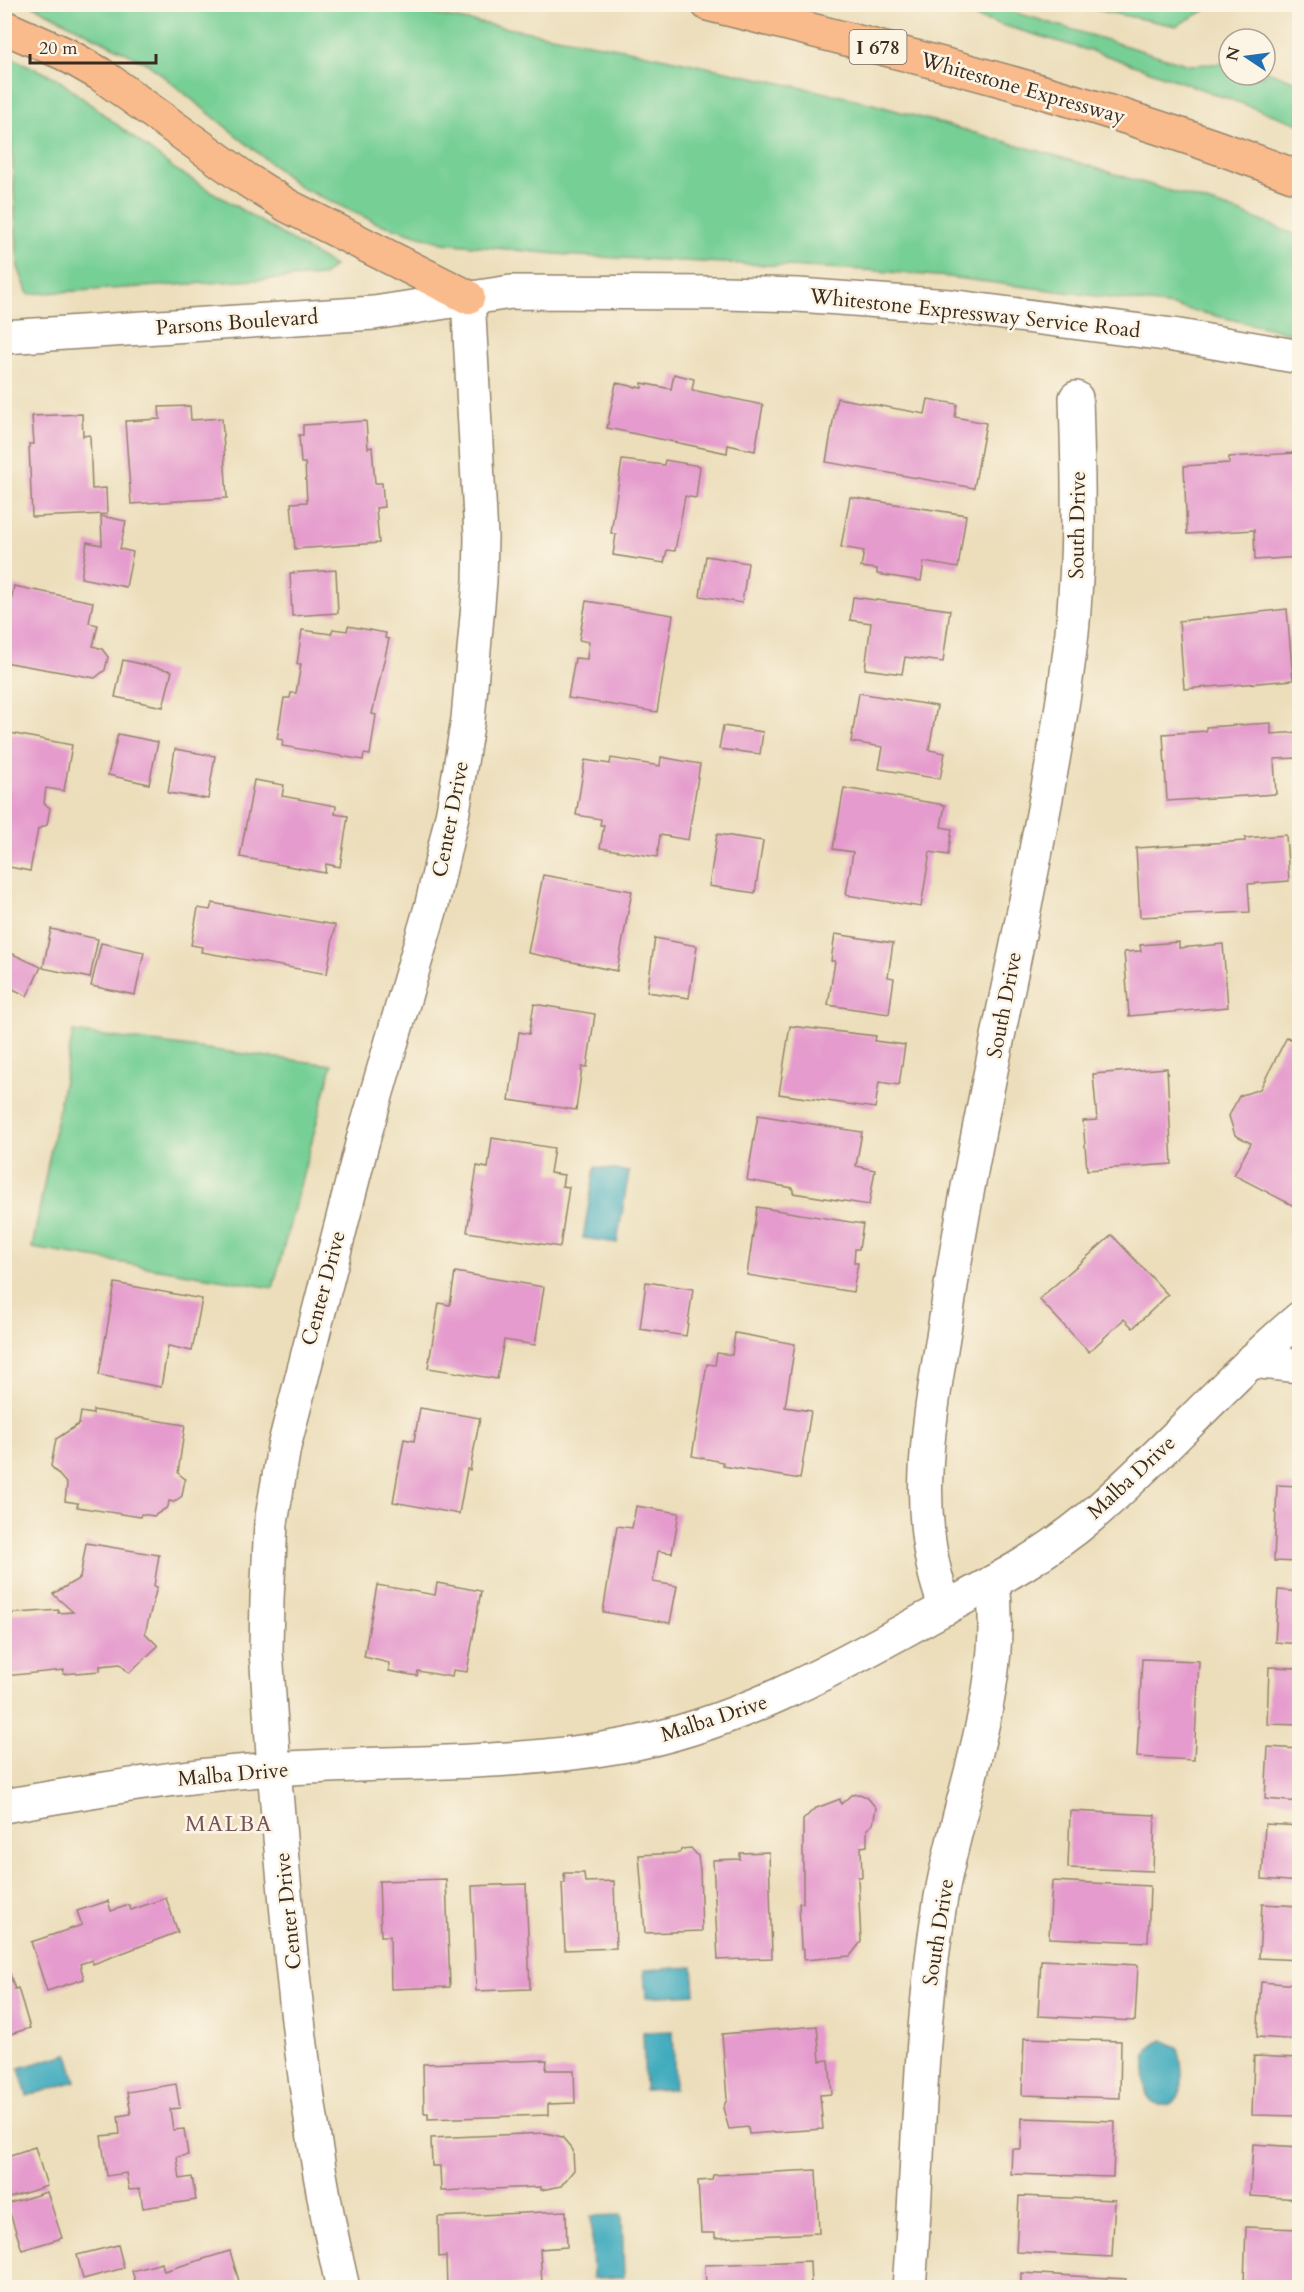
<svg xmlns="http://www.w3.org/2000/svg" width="1304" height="2292" viewBox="0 0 1304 2292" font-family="Cardo,serif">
	<rect width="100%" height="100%" fill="#fcf5e5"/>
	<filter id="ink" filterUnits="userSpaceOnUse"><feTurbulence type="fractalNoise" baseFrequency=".0167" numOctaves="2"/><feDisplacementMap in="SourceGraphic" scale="12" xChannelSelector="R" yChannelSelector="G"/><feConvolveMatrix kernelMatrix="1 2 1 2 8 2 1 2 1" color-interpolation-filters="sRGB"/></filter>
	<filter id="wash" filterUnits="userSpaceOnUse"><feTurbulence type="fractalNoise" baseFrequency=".008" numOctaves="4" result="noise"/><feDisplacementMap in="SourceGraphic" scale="24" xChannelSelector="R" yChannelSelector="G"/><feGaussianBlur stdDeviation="1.35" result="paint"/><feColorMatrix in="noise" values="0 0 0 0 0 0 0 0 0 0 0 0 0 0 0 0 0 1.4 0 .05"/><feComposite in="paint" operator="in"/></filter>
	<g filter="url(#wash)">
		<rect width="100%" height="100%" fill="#ecdebb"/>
		<g fill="#76cf95" stroke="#587c5a" stroke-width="1.5">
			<polygon points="32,5 346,5 431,14 628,50 855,99 1053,155 1236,211 1299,236 1299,335 1173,306 948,277 866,270 578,256 443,243 377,223 300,187 148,64"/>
			<polygon points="934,5 991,5 1189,65 1229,63 1229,75 1265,75 1265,70 1299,83 1299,124 1111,57"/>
			<polygon points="1073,5 1208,4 1208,5 1204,11 1176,26"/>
			<polygon points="5,55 56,78 176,170 334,266 323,276 28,294 18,267 8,74 5,73"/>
			<polygon points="73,1032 332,1065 273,1288 32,1248"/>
		</g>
		<g fill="#3fabbe" stroke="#3d6a6e" stroke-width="1.5">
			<polygon points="595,1167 629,1172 617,1243 583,1238"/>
			<polygon points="693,1967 695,1994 646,1997 644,1970"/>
			<polygon points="673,2031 675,2089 645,2090 643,2032"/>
			<path d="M 1163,2040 L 1177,2047 C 1182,2058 1185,2086 1178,2097 C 1175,2102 1168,2106 1162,2105 C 1141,2105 1145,2078 1146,2064 C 1146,2051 1150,2045 1163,2040 Z"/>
			<polygon points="68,2054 76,2081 27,2096 19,2068"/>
			<polygon points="622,2215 624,2277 593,2278 591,2216"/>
		</g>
		<g id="blocks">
			<g fill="#e59bcd">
				<polygon points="674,374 694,379 692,390 763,405 755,451 728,445 727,453 607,428 616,383 642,388 642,383 671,389"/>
				<polygon points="837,398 925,414 928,399 957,404 955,417 986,423 974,488 826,462"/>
				<polygon points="190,406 191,420 222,418 227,498 131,504 125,421 160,419 159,407"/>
				<polygon points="82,414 83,436 90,435 92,489 106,488 107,514 32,517 29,444 34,444 32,416"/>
				<polygon points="366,421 368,448 372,447 375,483 382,483 384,507 376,508 379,543 295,549 291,503 307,502 305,463 301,463 299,435 303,435 303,425"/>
				<polygon points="1296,453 1300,557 1255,560 1254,530 1187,534 1184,466 1229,463 1229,457"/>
				<polygon points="622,460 664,465 665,460 700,466 696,498 685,496 675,551 667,550 664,563 613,555 616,534 611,533"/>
				<polygon points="850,497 966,515 958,568 924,562 921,581 877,574 877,569 861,567 864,551 841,547"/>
				<polygon points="101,516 126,521 120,549 133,552 126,587 81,578 87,542 102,545"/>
				<polygon points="706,556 748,563 742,603 700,596"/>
				<polygon points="336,570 338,613 292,616 290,573"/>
				<polygon points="14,586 93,602 89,623 98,625 93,646 102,649 108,657 105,670 95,678 4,662 4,633"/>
				<polygon points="853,597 950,610 943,662 905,657 902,674 865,669 871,623 850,620"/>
				<polygon points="586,601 673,615 657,712 568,698 575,658 587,659 589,642 579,640"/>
				<polygon points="1287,609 1293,680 1184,689 1179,621"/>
				<polygon points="348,626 386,633 385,638 389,639 372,714 376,715 370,755 364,754 363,760 282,746 283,740 277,739 284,698 290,698 291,693 296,693 301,664 297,664 302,630 331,634 333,629 347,631"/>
				<polygon points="123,660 172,671 163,707 115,697"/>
				<polygon points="859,693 937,706 929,750 945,753 940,779 879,769 883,747 851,742"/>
				<polygon points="1271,723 1271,734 1300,732 1300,758 1274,759 1276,794 1167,801 1163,734 1206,731 1206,727"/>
				<polygon points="723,726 763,732 760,754 719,749"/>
				<polygon points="10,733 72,745 64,791 46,788 44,803 50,808 47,825 38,829 30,871 4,866 4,762"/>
				<polygon points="118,734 158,742 149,784 108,775"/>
				<polygon points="175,749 215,756 208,799 168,793"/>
				<polygon points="661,757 700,764 688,840 660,835 657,857 600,848 604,825 600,825 601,819 576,815 585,760 610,764 611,758 660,766"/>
				<polygon points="254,780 284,785 282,796 336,806 335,814 348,816 340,867 326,864 325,873 240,857"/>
				<polygon points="844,788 945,805 941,827 952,829 948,855 930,852 921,907 846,895 853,852 833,849"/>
				<polygon points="717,834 763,841 755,893 709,886"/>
				<polygon points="1286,835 1289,881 1248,884 1250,912 1140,917 1136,848 1245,841 1245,838"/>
				<polygon points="543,875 632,891 617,971 528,953"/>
				<polygon points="212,903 335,925 327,974 201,952 202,947 191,945 198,908 210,910"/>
				<polygon points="51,929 98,939 90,978 43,968"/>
				<polygon points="835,934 893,943 888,977 894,978 889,1014 828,1005 835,961 831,961"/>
				<polygon points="655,938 697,946 689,998 647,992"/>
				<polygon points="1179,942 1179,948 1223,944 1228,1007 1129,1016 1124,952 1141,951 1140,945"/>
				<polygon points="101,943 144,952 135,995 91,986"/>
				<polygon points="4,950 41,967 27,996 13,989 4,1007"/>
				<polygon points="534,1004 595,1014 587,1067 582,1067 576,1110 509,1100 519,1032 529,1034"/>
				<polygon points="790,1026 876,1036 875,1041 905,1045 899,1085 879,1082 875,1108 779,1094"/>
				<polygon points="1287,1037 1300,1044 1300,1196 1294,1206 1234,1175 1251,1143 1235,1135 1229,1116 1239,1096 1260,1089"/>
				<polygon points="1167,1068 1172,1164 1087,1170 1083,1121 1097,1120 1093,1074"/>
				<polygon points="758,1115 862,1132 856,1166 875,1170 869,1205 793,1193 793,1188 747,1180"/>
				<polygon points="492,1138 554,1148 550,1173 564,1175 562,1186 569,1187 560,1247 467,1232 477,1166 488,1168"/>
				<polygon points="757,1207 863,1224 859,1249 855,1249 854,1263 858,1263 853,1292 747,1275"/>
				<polygon points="1112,1235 1168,1295 1133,1328 1124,1319 1089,1352 1039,1299"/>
				<polygon points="455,1272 544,1287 535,1345 504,1340 497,1379 428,1368 439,1303 450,1305"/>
				<polygon points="646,1282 693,1289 686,1336 640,1329"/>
				<polygon points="115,1283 202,1299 192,1351 168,1346 161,1387 99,1375"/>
				<polygon points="735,1333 795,1344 785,1407 811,1411 800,1479 723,1466 723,1462 692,1456 707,1364 715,1365 717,1353 732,1355"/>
				<polygon points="420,1408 480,1418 470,1470 467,1469 459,1514 393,1502 404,1439 414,1441"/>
				<polygon points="93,1410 185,1425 178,1473 185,1479 182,1496 174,1502 169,1501 168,1507 154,1516 141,1514 140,1517 77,1507 78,1503 65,1501 67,1484 51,1466 56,1439 79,1424 81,1412 93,1414"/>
				<polygon points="1277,1485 1300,1486 1300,1562 1274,1561"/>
				<polygon points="636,1506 679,1513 672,1553 658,1551 653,1582 677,1586 670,1623 603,1612 617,1526 632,1528"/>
				<polygon points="86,1543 159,1555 154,1586 157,1587 145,1633 158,1646 129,1673 120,1664 100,1666 100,1671 63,1674 64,1670 4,1676 4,1614 59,1610 58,1613 73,1612 53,1594 80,1578"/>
				<polygon points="437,1583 481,1591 467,1672 453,1670 452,1677 418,1671 417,1676 389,1671 389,1663 364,1657 377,1585 435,1595"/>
				<polygon points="1278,1590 1300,1592 1300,1644 1275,1642"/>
				<polygon points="1142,1659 1199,1661 1194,1760 1137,1757"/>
				<polygon points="1269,1667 1300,1668 1300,1725 1267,1724"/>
				<polygon points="1268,1747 1300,1749 1300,1802 1265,1799"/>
				<polygon points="859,1794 867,1797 876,1808 873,1824 867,1829 867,1846 861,1847 862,1877 858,1877 861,1942 850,1956 804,1960 804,1949 801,1949 799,1903 803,1903 803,1820 814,1809 840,1799 841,1804 851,1795"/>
				<polygon points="1070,1811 1155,1815 1153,1871 1068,1868"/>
				<polygon points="1265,1824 1300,1826 1300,1882 1262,1879"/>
				<polygon points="691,1848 698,1856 700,1870 702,1931 645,1933 639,1855 679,1853 682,1849"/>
				<polygon points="769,1852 772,1958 718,1960 713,1860 740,1859 740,1853"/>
				<polygon points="564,1873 584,1873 585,1882 614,1881 616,1948 565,1950 562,1883 565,1883"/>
				<polygon points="446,1879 450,1987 391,1989 390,1936 381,1936 379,1881"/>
				<polygon points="1052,1881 1150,1886 1148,1942 1049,1938"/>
				<polygon points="526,1884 530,1989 476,1991 472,1886"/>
				<polygon points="166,1898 178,1932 93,1964 92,1960 80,1964 84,1979 47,1991 31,1942 82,1925 77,1911 108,1901 111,1911 129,1905 131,1910"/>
				<polygon points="1262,1904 1300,1906 1300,1960 1259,1958"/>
				<polygon points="4,1957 15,1989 18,1988 30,2028 4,2036"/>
				<polygon points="1041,1960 1138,1965 1135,2021 1038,2016"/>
				<polygon points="1261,1982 1300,1985 1300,2040 1257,2037"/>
				<polygon points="817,2026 820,2061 829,2060 832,2094 820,2095 823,2129 749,2134 748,2127 729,2129 723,2108 727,2099 722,2034"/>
				<polygon points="1024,2038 1121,2041 1120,2098 1022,2095"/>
				<polygon points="1254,2056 1300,2058 1300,2116 1252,2115"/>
				<polygon points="547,2060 546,2070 574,2070 575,2103 548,2104 548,2115 428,2119 428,2113 424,2113 423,2064"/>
				<polygon points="176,2084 180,2108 170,2109 173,2130 184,2129 188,2155 177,2157 180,2179 192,2177 196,2200 143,2208 140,2189 129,2190 126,2173 107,2176 101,2136 120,2134 118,2116 131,2114 127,2092"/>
				<polygon points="1022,2118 1115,2121 1113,2177 1011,2174 1012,2149 1021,2149"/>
				<polygon points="546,2133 562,2137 573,2150 574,2170 561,2186 541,2190 541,2187 441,2191 440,2166 432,2166 431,2138"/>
				<polygon points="1253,2144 1300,2147 1300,2199 1250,2196"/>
				<polygon points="35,2147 47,2186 6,2199 4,2157"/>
				<polygon points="816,2170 819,2233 715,2238 715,2233 701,2233 698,2181 712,2180 713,2175"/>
				<polygon points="47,2192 62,2238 22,2250 7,2204"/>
				<polygon points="1019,2196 1115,2200 1112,2257 1016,2252"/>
				<polygon points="566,2211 567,2247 540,2249 542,2284 447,2288 446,2256 439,2257 438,2217"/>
				<polygon points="1246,2227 1300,2229 1300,2285 1244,2283"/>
				<polygon points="118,2245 124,2268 83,2279 77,2255"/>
				<polygon points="230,2251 241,2288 137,2288 132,2271 162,2263 164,2271"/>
				<polygon points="810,2261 811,2288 706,2288 705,2265"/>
				<polygon points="1021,2273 1126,2279 1125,2284 1148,2285 1148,2288 1005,2288 1006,2282 1021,2283"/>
			</g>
		</g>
	</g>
	<g filter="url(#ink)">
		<use href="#blocks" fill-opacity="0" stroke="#94846c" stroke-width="1.5"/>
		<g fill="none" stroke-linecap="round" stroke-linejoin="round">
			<defs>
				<g id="minor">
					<path d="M 946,1608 C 907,1509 933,1406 948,1305 C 976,1120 1022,938 1054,754 C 1063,701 1072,648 1075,595 C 1080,530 1078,464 1076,398"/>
					<path d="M 274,1769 C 289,1942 303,2118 343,2288"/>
					<path d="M 909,2288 C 919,2160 919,2030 940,1903 C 958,1796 1006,1693 993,1582"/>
				</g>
				<g id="tertiary">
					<polyline points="4,337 374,313 511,292 724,293 798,295 949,306 1173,335 1300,357"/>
					<polyline points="1251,1361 1300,1366"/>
					<polyline points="274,1769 266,1651 267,1599 271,1523 284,1447 363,1140 432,904 453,811 468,719 480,581 481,536 468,297"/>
					<path d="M 4,1806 C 94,1790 185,1775 276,1769 C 391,1761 507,1766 621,1746 C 731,1726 828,1673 925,1619 C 982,1588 1041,1559 1090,1517 C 1164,1454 1226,1380 1300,1318"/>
				</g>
				<g id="motorway">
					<path d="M 708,4 C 907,54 1108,103 1300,178"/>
					<polyline points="4,27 65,54 100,74 247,180 288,206 468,297"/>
				</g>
			</defs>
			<use href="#minor" stroke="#94846c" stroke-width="36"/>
			<use href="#tertiary" stroke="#94846c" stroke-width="36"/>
			<use href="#motorway" stroke="#94846c" stroke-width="36"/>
			<use href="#minor" stroke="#fff" stroke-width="33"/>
			<use href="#tertiary" stroke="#fff" stroke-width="33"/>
			<use href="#motorway" stroke="#fabb8c" stroke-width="33"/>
		</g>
	</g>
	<g text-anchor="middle" stroke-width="5" stroke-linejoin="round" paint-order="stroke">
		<rect fill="#fcf5e5" stroke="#75675a" stroke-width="1.5" x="849.5" y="30" width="57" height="34" rx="4.5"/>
		<g font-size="20" font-weight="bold" fill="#3b2a1e">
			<text x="878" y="54">I 678</text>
		</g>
		<g font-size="21" fill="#3b2a1e" stroke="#fcf5e5">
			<text transform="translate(1023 88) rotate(16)" y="7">Whitestone Expressway</text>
			<text transform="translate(975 313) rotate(6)" y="7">Whitestone Expressway Service Road</text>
			<text transform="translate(237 322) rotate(-4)" y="7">Parsons Boulevard</text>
			<text transform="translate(1077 525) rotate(-89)" y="7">South Drive</text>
			<text transform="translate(450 819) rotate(-79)" y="7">Center Drive</text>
			<text transform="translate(1004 1005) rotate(-79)" y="7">South Drive</text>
			<text transform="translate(323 1288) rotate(-75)" y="7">Center Drive</text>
			<text transform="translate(1131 1477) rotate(-43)" y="7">Malba Drive</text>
			<text transform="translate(714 1718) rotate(-18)" y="7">Malba Drive</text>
			<text transform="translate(233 1774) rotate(-5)" y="7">Malba Drive</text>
			<text transform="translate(288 1911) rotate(-96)" y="7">Center Drive</text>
			<text transform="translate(938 1932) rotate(-81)" y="7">South Drive</text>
		</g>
		<g font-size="22" letter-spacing="1.5" fill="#76525b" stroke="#fcf5e5">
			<text x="229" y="1831">MALBA</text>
		</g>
	</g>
	<rect width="1304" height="2292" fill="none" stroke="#fcf5e5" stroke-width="24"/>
	<g transform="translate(1247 57) rotate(283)"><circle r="28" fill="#fcf5e5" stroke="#afa495" stroke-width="1.5"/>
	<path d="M0-4.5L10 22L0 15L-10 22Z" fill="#1f6fb2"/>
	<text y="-9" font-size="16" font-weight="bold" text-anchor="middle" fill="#3b2a1e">N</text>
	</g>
	<path d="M30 54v9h126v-9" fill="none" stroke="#3b2a1e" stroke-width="3"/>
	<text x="39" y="54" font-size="18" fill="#3b2a1e" stroke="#fcf5e5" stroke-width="4.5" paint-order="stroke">20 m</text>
</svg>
